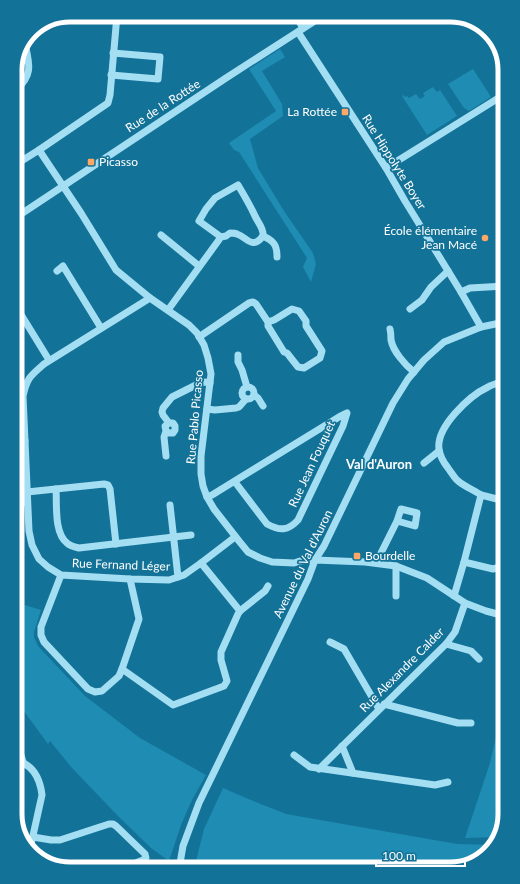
<svg xmlns="http://www.w3.org/2000/svg" width="520" height="884" viewBox="0 0 520 884" font-family="Lato,sans-serif">
	<rect width="100%" height="100%" fill="#137297"/>
	<g fill="#1e8cb3">
		<polygon points="280,49 285,57 262,71 282,104 283,116 250,139 258,168 284,211 313,253 316,264 311,282 303,267 307,258 239,152 234,150 229,143 276,111 249,69"/>
		<polygon points="473,69 491,97 469,111 464,108 448,84"/>
		<polygon points="433,87 437,92 440,90 457,116 427,135 402,96 403,95 405,97 407,96 409,98 416,94 420,99 425,96 423,93"/>
		<polygon points="15,602 41,610 34,632 34,637 38,646 85,696 102,709 140,738 206,775 192,800 181,825 169,861 151,848 119,817 72,768 50,741 48,744 15,699"/>
		<polygon points="505,697 505,815 498,837 465,838 490,763"/>
		<polygon points="223,788 246,798 286,814 457,844 495,845 474,863 450,869 243,869 242,868 241,864 238,863 224,869 194,869 204,829"/>
	</g>
	<g fill="none" stroke-linecap="round" stroke-linejoin="round">
		<g stroke="#a4def3" stroke-width="7">
			<polyline points="295,15 303,28"/>
			<polyline points="298,32 386,168 405,201 461,292 481,327"/>
			<polyline points="111,75 158,79 160,57 113,53"/>
			<path d="M 15,91 C 33,76 30,65 25,44"/>
			<polyline points="39,150 81,213 116,270 150,298 189,325 197,333 204,345 208,358 211,374 201,456 201,474 203,486 207,497 214,509 239,541 248,552 260,558 272,562 294,563 300,561 315,560 365,562 396,566 427,578 465,603 486,611 505,616"/>
			<polyline points="15,165 39,150 108,103 110,95 117,15"/>
			<polyline points="386,168 505,94"/>
			<polyline points="15,218 226,78 324,15"/>
			<polyline points="161,235 199,266"/>
			<path d="M 263,236 C 274,241 277,245 277,257"/>
			<polyline points="57,271 63,266 101,328"/>
			<polyline points="461,292 470,288 505,286"/>
			<path d="M 150,298 L 44,364 C 30,376 27,378 23,396 L 29,531 L 32,545 L 39,559 L 48,567 L 61,575 L 130,579 L 169,580 L 184,575 L 201,563 L 235,537"/>
			<polyline points="15,307 17,308 49,360"/>
			<polyline points="410,309 422,300 431,287 448,271"/>
			<path d="M 168,310 L 221,237 L 226,236 L 230,233 C 232,233 235,233 237,234 C 248,238 252,250 263,236 C 264,228 258,223 255,216 C 250,205 244,195 238,185 L 215,198 L 206,209 L 199,221 L 221,237"/>
			<path d="M 390,329 C 391,333 391,336 391,340 C 393,351 405,365 414,372"/>
			<polyline points="199,337 249,303 253,302 256,304 268,322 268,326 284,352 287,353 298,367 304,368 320,358 322,351 306,326 306,321 299,311 292,309 274,320 268,322"/>
			<polyline points="238,355 238,362 242,370 247,387"/>
			<circle cx="248" cy="393" r="6"/>
			<polyline points="254,395 258,398 263,406"/>
			<polyline points="207,409 215,410 236,408 239,407 246,399"/>
			<polyline points="169,423 163,415 162,412 163,408 172,397 198,384 205,382 210,383"/>
			<polyline points="166,431 169,433 173,433 175,430 175,426 173,423 169,423 165,426 166,431 164,437 166,456"/>
			<polyline points="15,441 25,441"/>
			<polyline points="424,463 439,451"/>
			<path d="M 56,489 C 57,505 54,533 67,543 C 70,546 75,547 79,548 L 191,535"/>
			<polyline points="27,492 104,484 108,485 110,489 116,544"/>
			<polyline points="481,495 505,501"/>
			<path d="M 207,497 L 212,495 L 339,417 L 347,413 L 343,426 L 298,520 C 288,531 280,531 267,524 L 235,482"/>
			<polyline points="170,505 178,577"/>
			<polyline points="15,507 27,501"/>
			<polyline points="375,562 379,557 397,521 415,526 417,513 401,509 397,521"/>
			<polyline points="464,562 493,569 504,566"/>
			<polyline points="396,566 396,596"/>
			<polyline points="61,575 41,627 41,635 44,642 88,689 95,692 102,691 119,676 122,669 173,705 224,686 227,681 221,660 221,652 238,614 240,611 201,563"/>
			<path d="M 454,596 L 464,562 L 481,495 C 474,490 463,486 457,480 C 454,477 451,472 448,468 C 444,463 440,456 439,449 C 436,427 469,396 488,387 C 493,384 499,383 505,381"/>
			<polyline points="240,611 265,591 268,586"/>
			<polyline points="330,642 344,649 379,709"/>
			<polyline points="446,644 471,651 479,659"/>
			<polyline points="122,669 139,619 130,579"/>
			<polyline points="384,704 458,723 471,723"/>
			<polyline points="15,745 20,752 23,762"/>
			<polyline points="342,746 353,773"/>
			<polyline points="294,755 310,767 435,785 448,782"/>
			<path d="M 15,760 C 33,764 40,778 42,795 L 30,849"/>
			<polyline points="319,769 446,644 455,632 465,603"/>
			<polyline points="33,837 51,840 60,840 109,824 113,824 116,826 145,854 146,858 143,860 121,869"/>
			<polyline points="179,869 183,846 199,803 308,579 315,560 324,546 393,403 408,379 424,360 444,342 481,327 505,322"/>
		</g>
	</g>
	<g fill="#ffa766" stroke="#137297" stroke-width="1.5">
		<rect x="341" y="108" width="8" height="8" rx="2"/>
		<rect x="87" y="158" width="8" height="8" rx="2"/>
		<circle cx="485" cy="238" r="4"/>
		<rect x="353" y="552" width="8" height="8" rx="2"/>
	</g>
	<g text-anchor="middle" stroke-width="3.5" stroke-linejoin="round" paint-order="stroke">
		<g font-size="12" fill="#fff" stroke="#137297">
			<text transform="translate(163 106) rotate(-33)" y="4">Rue de la Rottée</text>
			<text transform="translate(394 162) rotate(58)" y="4">Rue Hippolyte Boyer</text>
			<text transform="translate(195 417) rotate(-85)" y="4">Rue Pablo Picasso</text>
			<text transform="translate(312 464) rotate(-65)" y="4">Rue Jean Fouquet</text>
			<text transform="translate(303 564) rotate(-64)" y="4">Avenue du Val d'Auron</text>
			<text transform="translate(121 565) rotate(2)" y="4">Rue Fernand Léger</text>
			<text transform="translate(402 670) rotate(-45)" y="4">Rue Alexandre Calder</text>
		</g>
		<g font-size="12" fill="#fff" stroke="#137297" text-anchor="end">
			<text x="337" y="116">La Rottée</text>
			<text x="99" y="166" text-anchor="start">Picasso</text>
			<text x="477" y="235">École élémentaire<tspan x="477" dy="14">Jean Macé</tspan></text>
			<text x="365" y="560" text-anchor="start">Bourdelle</text>
		</g>
		<g font-size="13" font-weight="bold" fill="#fff" stroke="#137297">
			<text x="379" y="469">Val d'Auron</text>
		</g>
	</g>
	<path d="M0 0H520V884H0ZM70 22H450A48 48 0 0 1 498 70V814A48 48 0 0 1 450 862H70A48 48 0 0 1 22 814V70A48 48 0 0 1 70 22Z" fill="#137297" fill-rule="evenodd"/>
	<path fill="none" stroke="#fff" stroke-width="5" d="M70 22H450A48 48 0 0 1 498 70V814A48 48 0 0 1 450 862H70A48 48 0 0 1 22 814V70A48 48 0 0 1 70 22Z"/>
	<path d="M376 860v6h89v-6" fill="none" stroke="#ffffff" stroke-width="2"/>
	<text x="382" y="860" font-size="12" fill="#ffffff" stroke="#137297" stroke-width="3" paint-order="stroke">100 m</text>
</svg>
